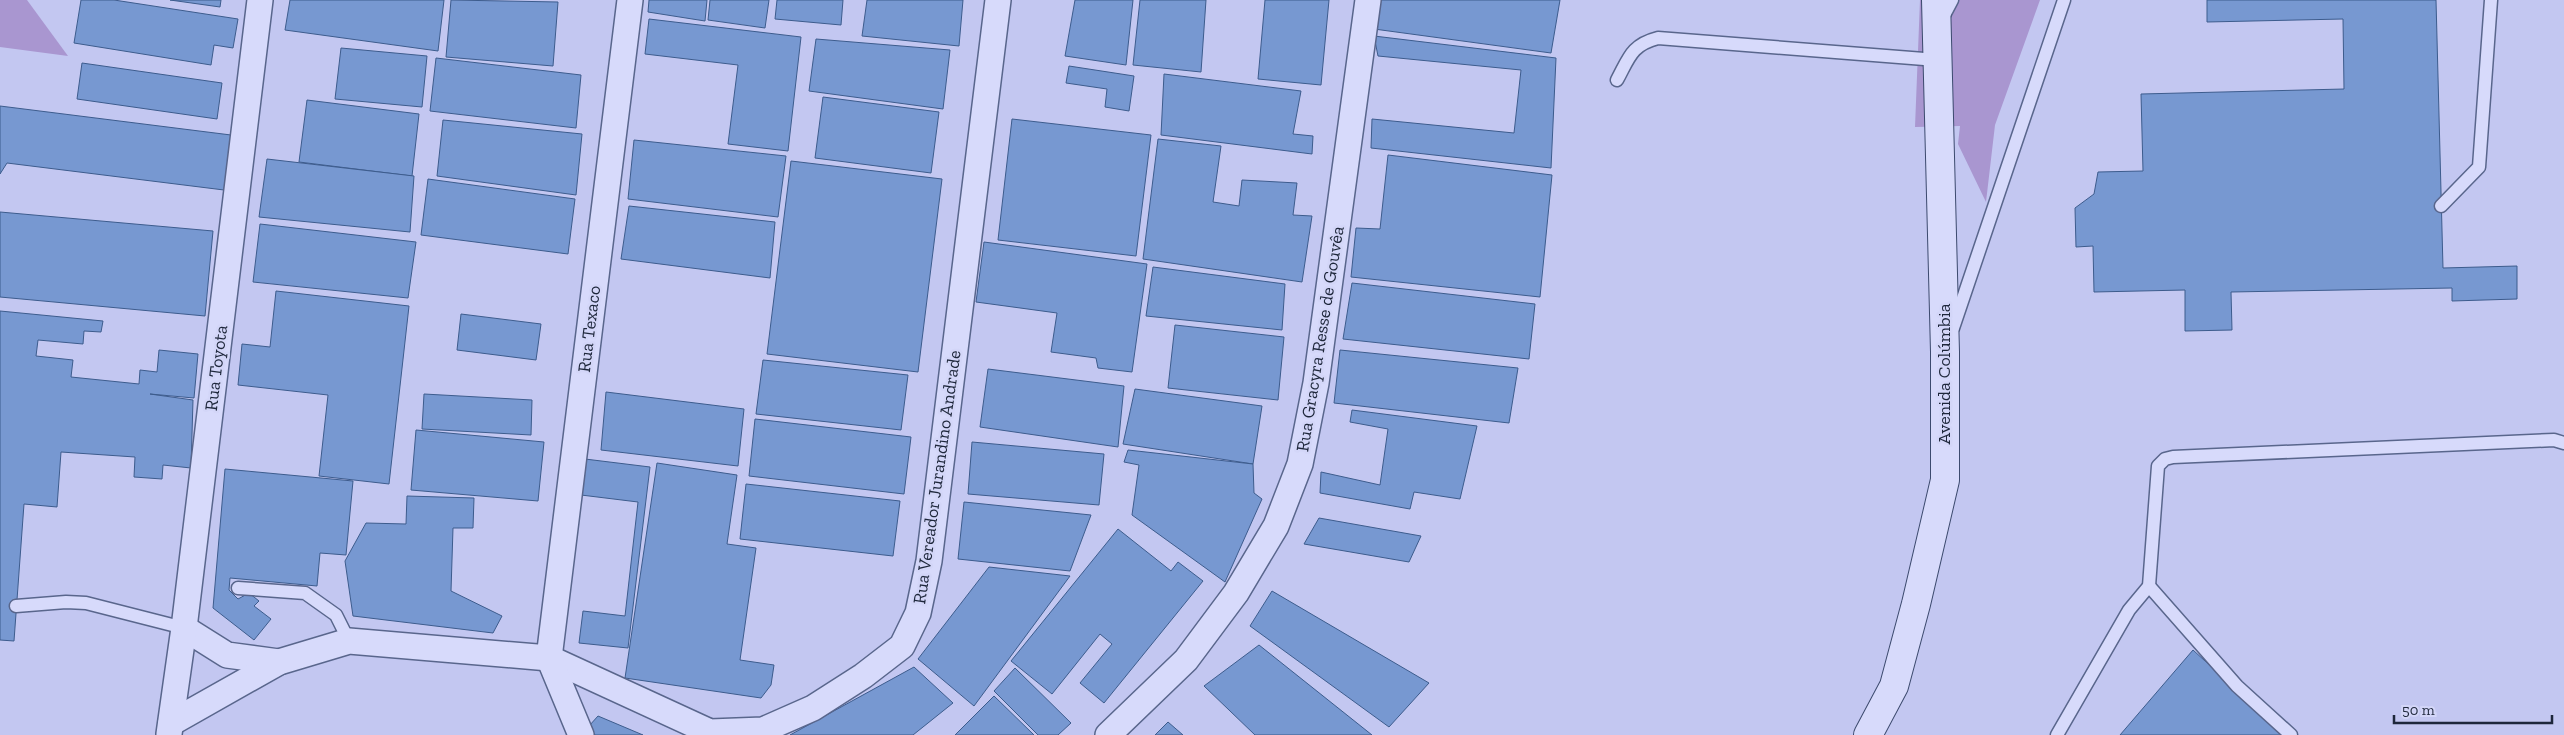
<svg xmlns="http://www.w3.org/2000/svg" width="2564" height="735" viewBox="0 0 2564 735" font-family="'Zilla Slab',serif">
	<rect width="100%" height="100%" fill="#c3c7f1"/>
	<g fill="#a996d0">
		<polygon points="0,0 27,0 68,56 0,47"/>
		<polygon points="1920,0 2040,0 1995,125 1986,202 1958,144 1960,126 1915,127"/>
	</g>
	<g fill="#7798d1" stroke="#3d5c8d">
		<polygon points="81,0 114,0 238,19 233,48 214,45 211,65 74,43"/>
		<polygon points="170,0 221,0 220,7"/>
		<polygon points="290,0 444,0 438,51 285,30"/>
		<polygon points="451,0 558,2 553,66 446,57"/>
		<polygon points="649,0 707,0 705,21 648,12"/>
		<polygon points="710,0 769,0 765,28 708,20"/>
		<polygon points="777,0 843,0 841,25 775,19"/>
		<polygon points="867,0 963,0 959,46 862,36"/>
		<polygon points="1075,0 1133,0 1126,65 1065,56"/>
		<polygon points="1140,0 1206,0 1201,72 1133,65"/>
		<polygon points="1265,0 1329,0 1321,85 1258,79"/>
		<polygon points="1378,0 1560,0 1551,53 1374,29"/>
		<polygon points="2207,0 2436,0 2443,268 2517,266 2517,299 2452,301 2452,288 2231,292 2232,330 2185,331 2185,290 2094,292 2093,246 2076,247 2075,208 2094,194 2098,172 2143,171 2141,94 2344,89 2343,19 2207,22"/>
		<polygon points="649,19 801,37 788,151 728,144 738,65 645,54"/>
		<polygon points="1374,36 1556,58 1551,168 1371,148 1372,119 1514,133 1521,70 1378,56"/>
		<polygon points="816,39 950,50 943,109 809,91"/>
		<polygon points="341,48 427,56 422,107 335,99"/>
		<polygon points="436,58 581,75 576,128 430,111"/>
		<polygon points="82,63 222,83 217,119 77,99"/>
		<polygon points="1069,66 1134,76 1129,111 1105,107 1107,89 1066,83"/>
		<polygon points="1164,74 1301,91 1293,134 1313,136 1312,154 1161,135"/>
		<polygon points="823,97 939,112 931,173 815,158"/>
		<polygon points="307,100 419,114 412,176 299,162"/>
		<polygon points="0,106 231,135 224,190 7,163 0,174"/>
		<polygon points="1012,119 1151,135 1136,256 998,240"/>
		<polygon points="443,120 582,134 576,195 437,176"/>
		<polygon points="1158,139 1221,146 1213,202 1239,206 1242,180 1297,183 1293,215 1312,216 1302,282 1143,259"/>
		<polygon points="634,140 786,156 778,217 628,199"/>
		<polygon points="1388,155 1552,175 1540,297 1351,277 1356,228 1380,229"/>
		<polygon points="267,159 414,176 410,232 259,217"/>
		<polygon points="791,161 942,179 918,372 767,354"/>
		<polygon points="428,179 575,199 568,254 421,235"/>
		<polygon points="629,206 775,222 770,278 621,259"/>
		<polygon points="0,212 213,231 205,316 0,297"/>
		<polygon points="260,224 416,242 408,298 253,282"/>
		<polygon points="984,242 1147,264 1132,372 1098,368 1096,358 1051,352 1057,313 976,302"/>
		<polygon points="1153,267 1285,284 1282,330 1146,316"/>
		<polygon points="1352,283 1535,304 1529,359 1343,339"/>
		<polygon points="276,291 409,306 389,484 319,476 328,395 238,385 242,344 270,347"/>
		<polygon points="0,311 103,321 101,332 84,331 83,344 38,340 36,356 73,360 71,377 139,384 140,370 157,372 159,350 198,354 194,398 150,394 193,400 191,468 163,465 162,479 134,477 135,457 61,452 57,507 24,504 14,641 0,640"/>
		<polygon points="461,314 541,324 536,360 457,350"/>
		<polygon points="1175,325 1284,337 1278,400 1168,388"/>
		<polygon points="1340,350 1518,368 1509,423 1334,403"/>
		<polygon points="763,360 908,375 901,430 756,414"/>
		<polygon points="988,369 1124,386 1118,447 980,427"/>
		<polygon points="1135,389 1262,406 1253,464 1123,444"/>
		<polygon points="606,392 744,409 738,466 601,450"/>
		<polygon points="424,394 532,400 531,435 422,429"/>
		<polygon points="1352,410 1477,426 1460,499 1414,492 1410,509 1320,493 1321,472 1380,485 1388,429 1350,422"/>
		<polygon points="755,419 911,437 904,494 749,476"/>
		<polygon points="416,430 544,442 538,501 411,490"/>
		<polygon points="972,442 1104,454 1099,505 968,494"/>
		<polygon points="1128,450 1253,464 1254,493 1262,499 1225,582 1132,515 1139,465 1124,462"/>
		<polygon points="585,459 650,467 628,648 579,643 583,611 625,616 638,502 581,495"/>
		<polygon points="657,463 737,475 727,544 756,548 740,660 774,665 771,685 761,698 625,678"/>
		<polygon points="225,469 353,481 346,555 320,553 317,586 230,578 229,590 238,599 249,593 259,601 254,606 271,619 254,640 213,608"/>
		<polygon points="746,484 900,501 893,556 740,539"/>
		<polygon points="407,496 474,498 473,528 453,528 451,591 502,616 493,633 353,616 345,561 366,523 406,524"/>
		<polygon points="964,502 1091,515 1070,571 958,559"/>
		<polygon points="1319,518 1421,536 1409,562 1304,544"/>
		<polygon points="1118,529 1171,571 1178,562 1203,581 1104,703 1080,683 1112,644 1100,634 1052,694 1011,661"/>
		<polygon points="989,567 1070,576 974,706 918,659"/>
		<polygon points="1272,591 1429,683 1389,727 1250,626"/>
		<polygon points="1259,645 1372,735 1255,735 1204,686"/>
		<polygon points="2193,650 2286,735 2120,735"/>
		<polygon points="914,667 953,703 913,735 790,735"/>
		<polygon points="1015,668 1071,723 1058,735 1038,735 994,691"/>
		<polygon points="994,696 1034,735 955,735"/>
		<polygon points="598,716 643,735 595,735 589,726"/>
		<polygon points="1168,722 1183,735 1155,735"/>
	</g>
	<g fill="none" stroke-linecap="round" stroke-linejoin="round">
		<defs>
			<g id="lane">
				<polyline points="1942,19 1952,0"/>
				<path d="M 1617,80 C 1629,58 1631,45 1658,38 L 1937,60"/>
				<polyline points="2441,206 2479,167 2491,0"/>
				<polyline points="1953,328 2064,0"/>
				<polyline points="2149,586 2237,686 2291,735"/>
				<polyline points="238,588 305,593 336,615 349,641"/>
				<polyline points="16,606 66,602 86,603 184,628"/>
				<polyline points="2057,735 2129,610 2149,586 2158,466 2165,459 2173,457 2554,440 2564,443"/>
			</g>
			<g id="street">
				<polyline points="184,628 227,655 279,662"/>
				<polyline points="171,723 279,662 349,641 549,658 710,732 763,730 813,708 863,676 902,646 918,613 929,561 998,0"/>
				<polyline points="169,734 184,628 260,0"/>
				<polyline points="581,735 549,658 630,0"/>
				<polyline points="1108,735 1186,660 1236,593 1276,526 1300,464 1316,383 1368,0"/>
			</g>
			<polyline id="secondary" points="1868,735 1894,686 1916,604 1945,480 1945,352 1936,0"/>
		</defs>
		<use href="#lane" stroke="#59668c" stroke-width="15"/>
		<use href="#street" stroke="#59668c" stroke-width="28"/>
		<use href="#secondary" stroke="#3c4a6e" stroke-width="30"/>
		<use href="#lane" stroke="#d7dafb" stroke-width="12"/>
		<use href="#street" stroke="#d7dafb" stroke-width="25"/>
		<use href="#secondary" stroke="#d7dafb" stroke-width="28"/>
	</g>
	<g text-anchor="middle" stroke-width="5" stroke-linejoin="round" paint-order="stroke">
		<g font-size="18" fill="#1e273b" stroke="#d3d6f8">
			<text transform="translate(589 329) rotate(-83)" y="6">Rua Texaco</text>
			<text transform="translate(1320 339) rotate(-81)" y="6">Rua Gracyra Resse de Gouvêa</text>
			<text transform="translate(216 368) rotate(-83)" y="6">Rua Toyota</text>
			<text transform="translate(1944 374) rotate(-90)" y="6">Avenida Colúmbia</text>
			<text transform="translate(937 477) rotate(-82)" y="6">Rua Vereador Jurandino Andrade</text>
		</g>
	</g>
	<path d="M2394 715v8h158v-8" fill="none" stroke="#1e273b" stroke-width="2.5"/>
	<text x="2402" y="715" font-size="15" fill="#1e273b" stroke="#d3d6f8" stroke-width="4" paint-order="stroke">50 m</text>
</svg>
